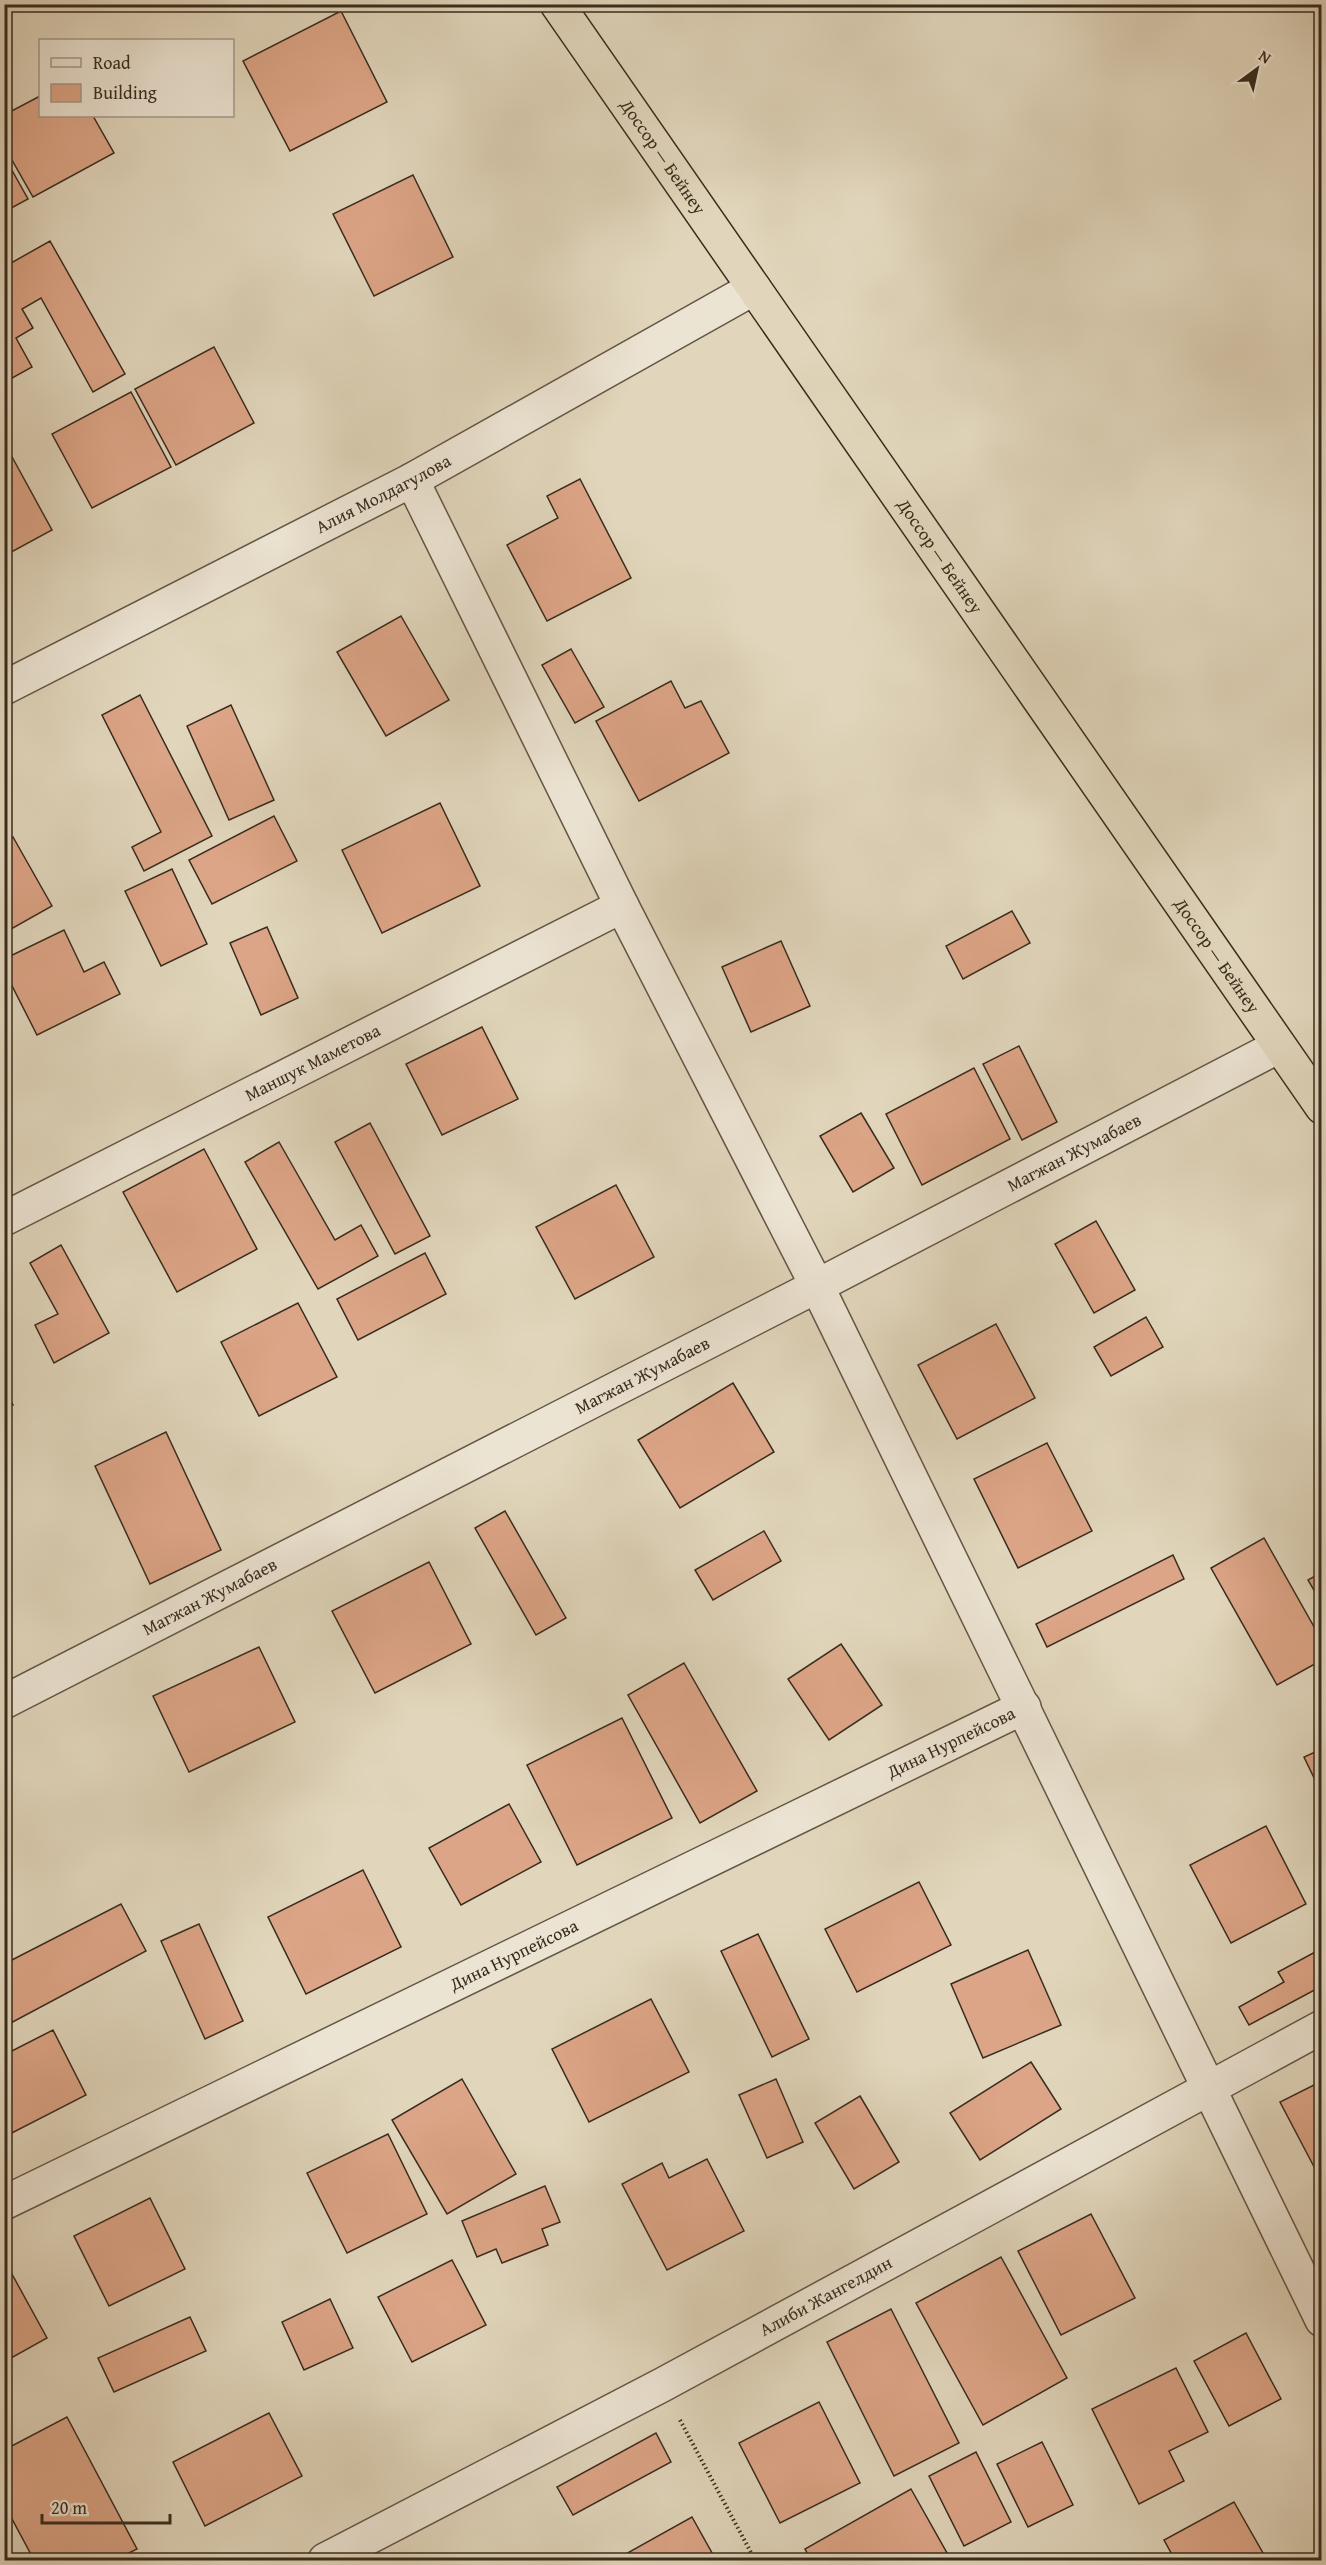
<svg xmlns="http://www.w3.org/2000/svg" width="1326" height="2565" viewBox="0 0 1326 2565" font-family="'Gentium Book Plus',serif">
	<rect width="100%" height="100%" fill="#e1d6bc"/>
	<filter id="stains"><feTurbulence type="fractalNoise" baseFrequency=".00333" numOctaves="4"/><feColorMatrix values="0 0 0 0 .2 0 0 0 0 .09 0 0 0 0 .02 0 0 0 .5 -.17"/></filter>
	<radialGradient id="worn" r=".72"><stop offset=".6" stop-color="#630" stop-opacity="0"/><stop offset="1" stop-color="#630" stop-opacity=".3"/></radialGradient>
	<g fill="#dda587" stroke="#392c1e" stroke-width="1.5">
		<polygon points="341,11 387,102 290,151 243,61"/>
		<polygon points="40,96 40,116 93,116 114,153 33,197 4,146 4,115"/>
		<polygon points="4,156 28,199 4,212"/>
		<polygon points="413,175 453,257 374,296 333,214"/>
		<polygon points="50,241 125,374 93,392 41,298 22,309 33,328 16,338 32,367 5,382 4,380 4,267"/>
		<polygon points="214,347 254,423 176,465 135,389"/>
		<polygon points="131,392 171,467 92,508 52,434"/>
		<polygon points="11,455 52,530 4,556 4,458"/>
		<polygon points="580,479 631,578 547,621 507,545 558,518 547,496"/>
		<polygon points="401,616 449,700 386,736 337,652"/>
		<polygon points="571,649 604,707 575,723 542,665"/>
		<polygon points="671,681 685,708 701,701 729,753 639,801 596,721"/>
		<polygon points="140,695 212,836 144,871 132,847 161,832 102,715"/>
		<polygon points="231,705 274,800 229,820 187,726"/>
		<polygon points="440,803 480,886 382,933 342,850"/>
		<polygon points="274,816 297,861 212,904 189,860"/>
		<polygon points="13,837 52,906 4,933 4,841"/>
		<polygon points="172,869 207,944 161,966 125,891"/>
		<polygon points="1012,911 1030,943 963,979 946,946"/>
		<polygon points="267,927 298,998 261,1015 230,943"/>
		<polygon points="64,930 84,972 104,962 120,994 37,1035 4,970 4,959"/>
		<polygon points="781,941 810,1006 751,1032 722,967"/>
		<polygon points="482,1027 518,1099 442,1135 406,1064"/>
		<polygon points="1019,1046 1057,1122 1022,1140 983,1064"/>
		<polygon points="974,1068 1010,1139 922,1185 886,1114"/>
		<polygon points="861,1113 894,1168 853,1192 820,1136"/>
		<polygon points="370,1123 430,1236 395,1254 335,1142"/>
		<polygon points="279,1142 335,1240 361,1225 378,1256 318,1289 245,1162"/>
		<polygon points="204,1149 257,1249 177,1292 123,1192"/>
		<polygon points="616,1185 654,1257 575,1299 536,1227"/>
		<polygon points="1096,1221 1135,1290 1094,1313 1055,1244"/>
		<polygon points="61,1245 109,1333 54,1363 35,1325 58,1314 30,1263"/>
		<polygon points="425,1253 446,1294 358,1340 337,1299"/>
		<polygon points="298,1303 337,1377 259,1416 221,1342"/>
		<polygon points="1146,1317 1163,1347 1111,1376 1094,1347"/>
		<polygon points="996,1324 1035,1398 957,1439 918,1365"/>
		<polygon points="733,1383 774,1452 680,1508 638,1440"/>
		<polygon points="4,1389 13,1405 4,1409"/>
		<polygon points="166,1432 221,1550 150,1584 95,1466"/>
		<polygon points="1047,1443 1092,1531 1018,1568 974,1479"/>
		<polygon points="505,1511 566,1618 536,1635 475,1528"/>
		<polygon points="764,1531 781,1561 713,1600 695,1570"/>
		<polygon points="1264,1538 1322,1641 1322,1660 1277,1685 1211,1568"/>
		<polygon points="1173,1555 1184,1579 1047,1647 1036,1624"/>
		<polygon points="429,1562 471,1644 375,1693 332,1611"/>
		<polygon points="1322,1572 1322,1604 1308,1580"/>
		<polygon points="841,1644 882,1705 829,1740 788,1679"/>
		<polygon points="259,1647 295,1722 189,1772 153,1696"/>
		<polygon points="684,1663 757,1791 700,1823 628,1695"/>
		<polygon points="622,1718 672,1818 577,1865 527,1765"/>
		<polygon points="1322,1749 1322,1780 1316,1782 1304,1757"/>
		<polygon points="509,1804 541,1862 461,1905 429,1848"/>
		<polygon points="1266,1826 1306,1904 1231,1943 1190,1865"/>
		<polygon points="363,1870 401,1947 306,1994 268,1917"/>
		<polygon points="919,1882 951,1945 857,1992 825,1929"/>
		<polygon points="121,1904 146,1951 7,2025 4,2021 4,1964"/>
		<polygon points="199,1924 243,2021 205,2039 161,1941"/>
		<polygon points="758,1934 809,2039 772,2057 721,1951"/>
		<polygon points="1028,1950 1061,2025 983,2058 951,1984"/>
		<polygon points="1317,1951 1322,1958 1322,1986 1249,2025 1239,2007 1284,1982 1278,1972"/>
		<polygon points="651,1999 689,2072 589,2122 552,2049"/>
		<polygon points="53,2030 86,2095 4,2137 4,2055"/>
		<polygon points="1031,2062 1061,2109 980,2160 950,2113"/>
		<polygon points="462,2079 516,2174 447,2214 392,2120"/>
		<polygon points="776,2079 803,2142 767,2158 739,2095"/>
		<polygon points="1322,2081 1322,2182 1280,2102"/>
		<polygon points="860,2096 899,2162 854,2189 815,2123"/>
		<polygon points="388,2134 427,2214 347,2253 307,2173"/>
		<polygon points="707,2159 744,2231 667,2270 622,2184 662,2163 669,2178"/>
		<polygon points="545,2186 560,2222 542,2229 548,2245 502,2263 496,2249 477,2257 462,2221"/>
		<polygon points="150,2198 185,2269 109,2306 74,2236"/>
		<polygon points="1091,2214 1135,2298 1061,2335 1018,2251"/>
		<polygon points="1001,2257 1067,2378 983,2425 916,2303"/>
		<polygon points="452,2260 486,2325 412,2362 378,2297"/>
		<polygon points="7,2265 47,2338 4,2362 4,2267"/>
		<polygon points="330,2299 353,2348 304,2370 282,2322"/>
		<polygon points="891,2309 959,2443 894,2476 827,2342"/>
		<polygon points="190,2317 206,2351 114,2392 98,2358"/>
		<polygon points="1246,2333 1281,2399 1229,2426 1194,2361"/>
		<polygon points="1176,2368 1208,2432 1169,2451 1184,2481 1139,2504 1092,2409"/>
		<polygon points="819,2402 860,2483 780,2523 739,2443"/>
		<polygon points="269,2413 302,2476 205,2526 173,2462"/>
		<polygon points="67,2417 137,2549 115,2560 34,2560 4,2504 4,2450"/>
		<polygon points="656,2433 671,2462 573,2515 557,2487"/>
		<polygon points="1042,2442 1073,2505 1028,2527 997,2464"/>
		<polygon points="976,2452 1011,2522 964,2546 929,2476"/>
		<polygon points="911,2489 951,2560 811,2560 805,2549"/>
		<polygon points="1234,2502 1267,2560 1175,2560 1164,2540"/>
		<polygon points="692,2517 716,2560 615,2560"/>
	</g>
	<g fill="none" stroke-linecap="round" stroke-linejoin="round">
		<defs>
			<g id="minor">
				<polyline points="412,480 622,906 817,1286 1322,2320"/>
				<path id="s1" d="M 4,688 L 412,480 L 754,288"/>
				<path id="s2" d="M 4,1219 L 622,906"/>
				<path id="s3" d="M 4,1702 L 817,1286 L 1279,1046"/>
				<path id="s4" d="M 4,2203 L 1024,1707"/>
				<path id="s5" d="M 325,2560 L 662,2385 L 1322,2027"/>
			</g>
			<g id="highway">
				<path id="s6" d="M 557,4 L 1322,1107"/>
			</g>
		</defs>
		<use href="#minor" stroke="#635646" stroke-width="36"/>
		<use href="#highway" stroke="#392c1e" stroke-width="36"/>
		<polyline stroke="#392c1e" stroke-width="4" stroke-dasharray="1.5 3" stroke-linecap="butt" points="680,2420 755,2560"/>
		<use href="#minor" stroke="#ece4d3" stroke-width="33"/>
		<use href="#highway" stroke="#e1d6bc" stroke-width="33"/>
	</g>
	<g text-anchor="middle" stroke-width="4.5" stroke-linejoin="round" paint-order="stroke">
		<g font-size="18" fill="#392c1e" stroke="#ece4d3">
			<text dy="6" stroke="none"><textPath href="#s6" startOffset="186">Доссор — Бейнеу</textPath></text>
			<text dy="6" stroke="none"><textPath href="#s1" startOffset="426">Алия Молдагулова</textPath></text>
			<text dy="6" stroke="none"><textPath href="#s6" startOffset="672">Доссор — Бейнеу</textPath></text>
			<text dy="6" stroke="none"><textPath href="#s6" startOffset="1158">Доссор — Бейнеу</textPath></text>
			<text dy="6" stroke="none"><textPath href="#s2" startOffset="346">Маншук Маметова</textPath></text>
			<text dy="6" stroke="none"><textPath href="#s3" startOffset="1203">Магжан Жумабаев</textPath></text>
			<text dy="6" stroke="none"><textPath href="#s3" startOffset="717">Магжан Жумабаев</textPath></text>
			<text dy="6" stroke="none"><textPath href="#s3" startOffset="231">Магжан Жумабаев</textPath></text>
			<text dy="6" stroke="none"><textPath href="#s4" startOffset="1053">Дина Нурпейсова</textPath></text>
			<text dy="6" stroke="none"><textPath href="#s4" startOffset="567">Дина Нурпейсова</textPath></text>
			<text dy="6" stroke="none"><textPath href="#s5" startOffset="566">Алиби Жангелдин</textPath></text>
		</g>
	</g>
	<rect width="1326" height="2565" fill="none" stroke="#e1d6bc" stroke-width="24"/>
	<rect x="6" y="6" width="1314" height="2553" fill="none" stroke="#392c1e" stroke-width="3"/>
	<rect x="12" y="12" width="1302" height="2541" fill="none" stroke="#392c1e" stroke-width="1.5"/>
	<rect x="39" y="39" width="195" height="78" fill="#ece4d3" stroke="#a49a8b" stroke-width="1.5"/>
	<rect x="51" y="58" width="30" height="9" fill="#ece4d3" stroke="#a49a8b" stroke-width="1.5"/>
	<text x="93" y="69" font-size="18" fill="#392c1e">Road</text>
	<rect x="51" y="84" width="30" height="18" fill="#dda587" stroke="#a49a8b" stroke-width="1.5"/>
	<text x="93" y="99" font-size="18" fill="#392c1e">Building</text>
	<g transform="translate(1257 69) rotate(33)" stroke="#ece4d3" stroke-width="4.5" paint-order="stroke">
	<path d="M0-4.5L10 22L0 15L-10 22Z" fill="#392c1e"/>
	<text y="-9" font-size="16" font-weight="bold" text-anchor="middle" fill="#392c1e">N</text>
	</g>
	<path d="M42 2514v9h128v-9" fill="none" stroke="#392c1e" stroke-width="3"/>
	<text x="51" y="2514" font-size="18" fill="#392c1e" stroke="#ece4d3" stroke-width="4.5" paint-order="stroke">20 m</text>
	<rect width="100%" height="100%" filter="url(#stains)"/>
	<rect width="100%" height="100%" fill="url(#worn)"/>
</svg>
